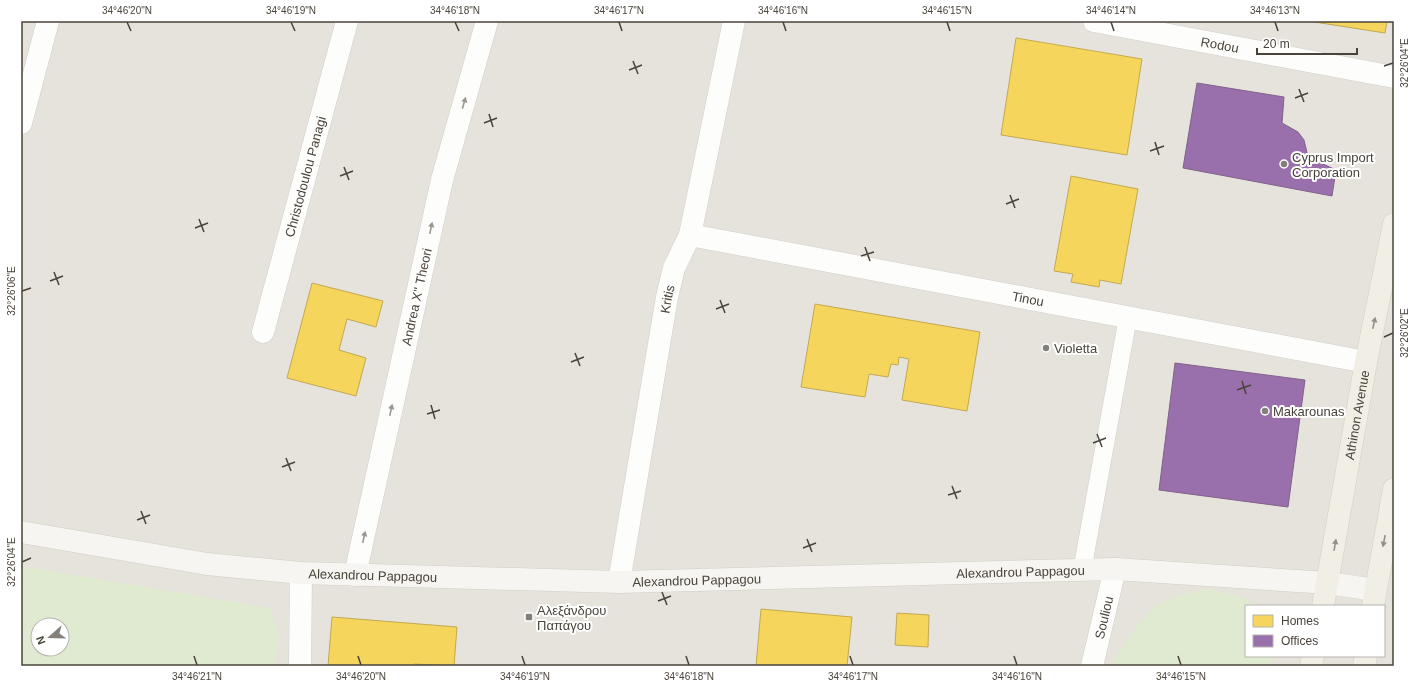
<svg xmlns="http://www.w3.org/2000/svg" width="1415" height="687" viewBox="0 0 1415 687" font-family="Helvetica,sans-serif">
	<rect width="100%" height="100%" fill="#f3f1ee"/>
	<path fill="#e6e3dc" fill-rule="evenodd" d="M 21,21 L 1394,21 L 1394,666 L 21,666 ZM 1246,606 L 1384,606 L 1384,656 L 1246,656 ZM 38,625 L 62,625 L 62,649 L 38,649 Z"/>
	<g fill="#e0ead1" fill-rule="evenodd">
		<path d="M 21,566 L 270,608 L 279,634 L 275,666 L 21,666 ZM 38,625 L 62,625 L 62,649 L 38,649 Z"/>
		<polygon points="1208,588 1247,599 1254,606 1246,606 1246,656 1272,656 1272,666 1109,666 1138,624 1158,604 1175,597"/>
	</g>
	<g fill="#f6d55c" stroke="#c2a952">
		<polygon points="1308,21 1387,21 1385,33"/>
		<polygon points="1016,38 1142,59 1127,155 1001,135"/>
		<polygon points="1071,176 1138,189 1121,284 1100,280 1099,287 1071,282 1073,274 1054,271"/>
		<polygon points="312,283 383,301 376,327 347,319 339,350 366,358 356,396 287,378"/>
		<polygon points="815,304 980,332 967,411 902,400 909,359 899,357 898,365 891,364 888,377 869,374 865,397 801,387"/>
		<polygon points="761,609 852,617 847,666 756,666"/>
		<polygon points="897,613 929,615 928,647 895,645"/>
		<polygon points="332,617 457,627 454,666 414,664 414,666 328,666"/>
	</g>
	<g fill="#9970ab" stroke="#816289">
		<polygon points="1197,83 1284,97 1282,123 1298,132 1304,140 1308,157 1336,170 1332,196 1183,168"/>
		<polygon points="1175,363 1305,380 1288,507 1159,490"/>
	</g>
	<g fill="none" stroke-linecap="round" stroke-linejoin="round">
		<defs>
			<polyline id="lane" points="1082,571 1128,317"/>
			<g id="street">
				<path id="s1" d="M 1094,21 L 1394,77"/>
				<polyline points="21,123 48,21"/>
				<path id="s2" d="M 690,235 L 1366,362"/>
				<path id="s3" d="M 263,332 L 347,21"/>
				<path id="s4" d="M 355,575 L 442,180 L 487,21"/>
				<path id="s5" d="M 619,582 L 667,297 L 674,268 L 690,235 L 734,21"/>
				<polyline points="300,666 301,573"/>
				<path id="s6" d="M 1092,666 L 1115,569"/>
			</g>
			<g id="secondary">
				<path id="s7" d="M 21,532 L 207,564 L 301,573 L 619,582 L 1115,569 L 1328,583 L 1375,590"/>
			</g>
			<g id="primary">
				<path id="s8" d="M 1323,606 L 1366,362 L 1394,224"/>
				<polyline points="1373,606 1394,489"/>
				<polyline points="1311,666 1313,656"/>
				<polyline points="1364,666 1366,656"/>
			</g>
		</defs>
		<use href="#lane" stroke="#d1cfcc" stroke-width="19"/>
		<use href="#street" stroke="#d1cfcc" stroke-width="23"/>
		<use href="#secondary" stroke="#d1cec5" stroke-width="23"/>
		<use href="#primary" stroke="#d4cdbd" stroke-width="23"/>
		<use href="#lane" stroke="#fdfdfc" stroke-width="18"/>
		<use href="#street" stroke="#fdfdfc" stroke-width="22"/>
		<use href="#secondary" stroke="#f6f5f1" stroke-width="22"/>
		<use href="#primary" stroke="#f1eee6" stroke-width="22"/>
	</g>
	<defs><path id="oneway-solid" d="M-6-.8H1V-3.2L6.5 0L1 3.2V.8H-6Z"/></defs>
	<g fill="#9a9791">
		<use href="#oneway-solid" transform="translate(464 103) rotate(-74)"/>
		<use href="#oneway-solid" transform="translate(431 228) rotate(-78)"/>
		<use href="#oneway-solid" transform="translate(391 410) rotate(-78)"/>
		<use href="#oneway-solid" transform="translate(364 537) rotate(-78)"/>
	</g>
	<g fill="#959087">
		<use href="#oneway-solid" transform="translate(1374 323) rotate(-78)"/>
		<use href="#oneway-solid" transform="translate(1384 541) rotate(101)"/>
		<use href="#oneway-solid" transform="translate(1335 545) rotate(-80)"/>
	</g>
	<path fill="none" stroke="#49433a" stroke-width="1.5" d="M 127,22 L 131,31M 291,22 L 295,31M 455,22 L 459,31M 619,22 L 622,31M 783,22 L 786,31M 947,22 L 950,31M 1111,22 L 1114,31M 1275,22 L 1278,31M 633,61 L 638,74M 1384,66 L 1393,63M 629,70 L 642,65M 1299,89 L 1304,102M 1295,98 L 1308,93M 489,114 L 493,127M 484,123 L 497,118M 1155,142 L 1159,155M 1150,151 L 1164,146M 344,167 L 349,180M 340,176 L 353,171M 1010,195 L 1015,208M 1006,204 L 1019,199M 199,219 L 204,232M 195,228 L 208,223M 865,247 L 870,261M 861,256 L 874,252M 54,272 L 59,285M 50,281 L 63,276M 22,291 L 31,288M 720,300 L 725,313M 716,309 L 729,304M 1384,337 L 1393,333M 575,353 L 580,366M 571,362 L 584,357M 1242,381 L 1246,394M 1237,390 L 1251,385M 431,405 L 435,419M 427,414 L 440,410M 1097,434 L 1102,447M 1093,443 L 1106,438M 286,458 L 291,471M 282,467 L 295,462M 952,486 L 957,499M 948,495 L 961,491M 141,511 L 146,524M 137,520 L 150,515M 807,539 L 812,552M 803,548 L 816,543M 22,562 L 31,558M 662,592 L 667,605M 658,601 L 671,596M 194,656 L 197,665M 358,656 L 361,665M 522,656 L 525,665M 686,656 L 689,665M 850,656 L 853,665M 1014,656 L 1017,665M 1178,656 L 1181,665"/>
	<g fill="#848079" stroke="#fff" stroke-width="1.5">
		<circle cx="1284" cy="164" r="4"/>
		<circle cx="1046" cy="348" r="4"/>
		<circle cx="1265" cy="411" r="4"/>
		<rect x="525" y="613" width="8" height="8" rx="2"/>
	</g>
	<g text-anchor="middle" stroke-width="4" stroke-linejoin="round" paint-order="stroke">
		<g font-size="13" fill="#49433a" stroke="#fff">
			<text dy="5" stroke="none"><textPath href="#s1" startOffset="128">Rodou</textPath></text>
			<text dy="5" stroke="none"><textPath href="#s3" startOffset="161">Christodoulou Panagi</textPath></text>
			<text dy="5" stroke="none"><textPath href="#s4" startOffset="285">Andrea X" Theori</textPath></text>
			<text dy="5" stroke="none"><textPath href="#s2" startOffset="344">Tinou</textPath></text>
			<text dy="5" stroke="none"><textPath href="#s5" startOffset="287">Kritis</textPath></text>
			<text dy="5" stroke="none"><textPath href="#s8" startOffset="194">Athinon Avenue</textPath></text>
			<text dy="5" stroke="none"><textPath href="#s7" startOffset="1003">Alexandrou Pappagou</textPath></text>
			<text dy="5" stroke="none"><textPath href="#s7" startOffset="355">Alexandrou Pappagou</textPath></text>
			<text dy="5" stroke="none"><textPath href="#s7" startOffset="679">Alexandrou Pappagou</textPath></text>
			<text dy="5" stroke="none"><textPath href="#s6" startOffset="50">Souliou</textPath></text>
		</g>
		<g font-size="13" fill="#49433a" stroke="#fff" text-anchor="start">
			<text x="1292" y="162">Cyprus Import<tspan x="1292" dy="15">Corporation</tspan></text>
			<text x="1054" y="353">Violetta</text>
			<text x="1273" y="416">Makarounas</text>
			<text x="537" y="615">Αλεξάνδρου<tspan x="537" dy="15">Παπάγου</tspan></text>
		</g>
	</g>
	<rect width="1415" height="687" fill="none" stroke="#ffffff" stroke-width="44"/>
	<rect x="1245" y="605" width="140" height="52" fill="#ffffff" stroke="#b6b4b0"/>
	<rect x="1253" y="615" width="20" height="12" fill="#f6d55c" stroke="#b6b4b0"/>
	<text x="1281" y="625" font-size="12" fill="#49433a">Homes</text>
	<rect x="1253" y="635" width="20" height="12" fill="#9970ab" stroke="#b6b4b0"/>
	<text x="1281" y="645" font-size="12" fill="#49433a">Offices</text>
	<g transform="translate(50 637) rotate(250)"><circle r="19" fill="#ffffff" stroke="#b6b4b0"/>
	<path d="M0-3L7 15L0 10L-7 15Z" fill="#848079"/>
	<text y="-6" font-size="11" font-weight="bold" text-anchor="middle" fill="#49433a">N</text>
	</g>
	<path d="M1257 48v6h100v-6" fill="none" stroke="#49433a" stroke-width="2"/>
	<text x="1263" y="48" font-size="12" fill="#49433a" stroke="#ffffff" stroke-width="3" paint-order="stroke">20 m</text>
	<rect x="22" y="22" width="1371" height="643" fill="none" stroke="#49433a" stroke-width="1.5"/>
	<g font-size="10" text-anchor="middle" fill="#49433a">
		<text x="127" y="14">34°46'20"N</text>
		<text x="291" y="14">34°46'19"N</text>
		<text x="455" y="14">34°46'18"N</text>
		<text x="619" y="14">34°46'17"N</text>
		<text x="783" y="14">34°46'16"N</text>
		<text x="947" y="14">34°46'15"N</text>
		<text x="1111" y="14">34°46'14"N</text>
		<text x="1275" y="14">34°46'13"N</text>
		<text transform="translate(1404 63) rotate(-90)" y="4">32°26'04"E</text>
		<text transform="translate(11 291) rotate(-90)" y="4">32°26'06"E</text>
		<text transform="translate(1404 333) rotate(-90)" y="4">32°26'02"E</text>
		<text transform="translate(11 562) rotate(-90)" y="4">32°26'04"E</text>
		<text x="197" y="680">34°46'21"N</text>
		<text x="361" y="680">34°46'20"N</text>
		<text x="525" y="680">34°46'19"N</text>
		<text x="689" y="680">34°46'18"N</text>
		<text x="853" y="680">34°46'17"N</text>
		<text x="1017" y="680">34°46'16"N</text>
		<text x="1181" y="680">34°46'15"N</text>
	</g>
</svg>
